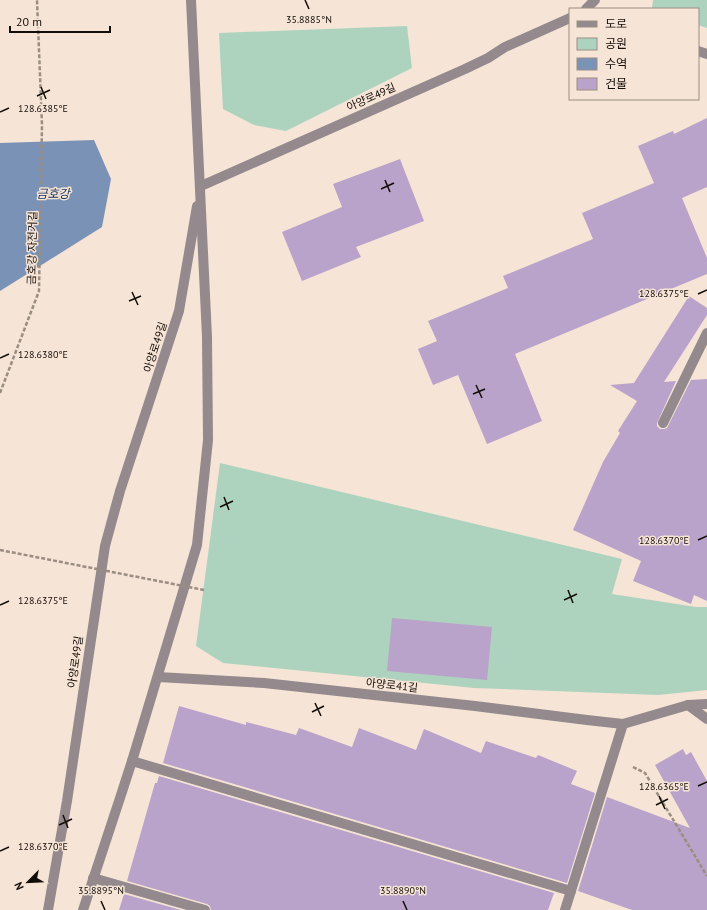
<svg xmlns="http://www.w3.org/2000/svg" width="707" height="910" viewBox="0 0 707 910" font-family="'PT Sans','Noto Sans KR',sans-serif">
	<rect width="100%" height="100%" fill="#f6e4d6"/>
	<g fill="#add3bf">
		<polygon points="653,0 707,0 707,28 698,25 698,9 653,9 652,8"/>
		<polygon points="407,26 412,68 286,131 254,125 223,109 219,33"/>
		<polygon points="220,463 622,559 612,594 696,607 707,607 707,690 658,695 474,688 223,663 196,646"/>
	</g>
	<polygon fill="#7a92b6" points="94,140 111,179 102,227 0,291 0,143"/>
	<g fill="#b9a3ca">
		<polygon points="707,118 707,187 682,198 707,258 707,274 515,354 542,421 487,444 458,375 433,385 418,349 437,341 428,321 508,288 503,276 593,239 582,213 654,183 638,146 673,131 674,134"/>
		<polygon points="400,159 424,221 356,247 361,257 302,281 282,232 342,207 333,184"/>
		<polygon points="689,296 707,308 707,315 664,382 676,381 657,423 657,426 660,429 664,429 667,428 691,380 707,379 707,601 694,595 691,604 633,581 641,561 573,530 603,462 620,433 618,431 637,401 610,385 634,383"/>
		<polygon points="392,618 492,627 487,680 387,671"/>
		<polygon points="179,706 246,725 246,722 296,735 299,728 352,747 359,728 416,750 424,729 481,753 486,741 536,758 538,755 577,771 571,784 595,793 567,883 163,763"/>
		<polygon points="683,749 686,755 691,752 707,781 707,910 632,910 578,891 607,797 690,828 655,765"/>
		<polygon points="159,776 554,893 548,910 211,910 210,906 207,904 127,881 155,783 157,783"/>
		<polygon points="124,894 181,910 119,910"/>
	</g>
	<g fill="none" stroke-linecap="round" stroke-linejoin="round">
		<g stroke="#9a8d82" stroke-width="2.5" stroke-dasharray="4 2" stroke-linecap="butt">
			<polyline points="0,393 39,291 42,125 37,0"/>
			<polyline points="633,767 645,773 707,876"/>
		</g>
		<g stroke="#948a8d" stroke-width="10">
			<polyline points="663,423 707,333"/>
			<polyline points="132,761 571,891"/>
			<polyline points="93,878 205,910"/>
			<polyline points="565,910 623,724"/>
		</g>
		<g stroke="#948a8d" stroke-width="10">
			<polyline points="586,9 595,0"/>
			<polyline points="698,51 707,54"/>
			<polyline points="201,186 465,69 488,58 505,47 570,18"/>
			<polyline points="158,677 264,683 475,706 587,720 623,724 688,705 707,704"/>
			<polyline points="688,705 707,719"/>
			<polyline points="48,910 67,801 105,546 120,491 179,311 197,206"/>
			<polyline points="83,910 120,798 132,761 197,545 208,440 207,337 191,0"/>
		</g>
		<polyline stroke="#9a8d82" stroke-width="2.5" stroke-dasharray="4 2" stroke-linecap="butt" points="0,550 204,590"/>
	</g>
	<path fill="none" stroke="#130d08" stroke-width="1.5" d="M 305,0 L 309,9M 41,87 L 46,99M 37,96 L 50,90M 0,112 L 9,108M 385,180 L 390,192M 381,189 L 394,183M 132,292 L 138,305M 698,294 L 707,290M 129,301 L 141,296M 0,358 L 9,354M 476,385 L 482,398M 473,394 L 485,389M 224,497 L 229,510M 220,507 L 233,501M 698,540 L 707,536M 568,590 L 573,603M 564,600 L 577,594M 0,605 L 9,601M 315,703 L 321,716M 312,712 L 324,706M 698,786 L 707,782M 659,796 L 665,809M 656,805 L 668,799M 63,815 L 68,828M 59,825 L 72,819M 0,851 L 9,847M 101,901 L 105,910M 403,901 L 407,910"/>
	<g text-anchor="middle" stroke-width="3" stroke-linejoin="round" paint-order="stroke">
		<g font-size="11" fill="#130d08" stroke="#f6e4d6">
			<text transform="translate(371 97) rotate(-24)" y="4">아양로49길</text>
			<text transform="translate(32 248) rotate(-89)" y="4">금호강 자전거길</text>
			<text transform="translate(155 347) rotate(-72)" y="4">아양로49길</text>
			<text transform="translate(75 662) rotate(-82)" y="4">아양로49길</text>
			<text transform="translate(392 685) rotate(6)" y="4">아양로41길</text>
		</g>
		<g font-size="12" font-style="italic" fill="#102e5c" stroke="#f6e4d6">
			<text x="53" y="198">금호강</text>
		</g>
	</g>
	<g font-size="10" text-anchor="middle" fill="#130d08" stroke="#f6e4d6" stroke-width="3" stroke-linejoin="round" paint-order="stroke">
		<text x="309" y="23">35.8885°N</text>
		<text x="43" y="112">128.6385°E</text>
		<text x="664" y="297">128.6375°E</text>
		<text x="43" y="358">128.6380°E</text>
		<text x="664" y="544">128.6370°E</text>
		<text x="43" y="604">128.6375°E</text>
		<text x="664" y="790">128.6365°E</text>
		<text x="43" y="850">128.6370°E</text>
		<text x="101" y="894">35.8895°N</text>
		<text x="403" y="894">35.8890°N</text>
	</g>
	<rect x="569" y="8" width="130" height="92" fill="#f6e4d6" stroke="#9b8e84"/>
	<rect x="577" y="21" width="20" height="6" fill="#948a8d" stroke="#9b8e84"/>
	<text x="605" y="28" font-size="12" fill="#130d08">도로</text>
	<rect x="577" y="38" width="20" height="12" fill="#add3bf" stroke="#9b8e84"/>
	<text x="605" y="48" font-size="12" fill="#130d08">공원</text>
	<rect x="577" y="58" width="20" height="12" fill="#7a92b6" stroke="#9b8e84"/>
	<text x="605" y="68" font-size="12" fill="#130d08">수역</text>
	<rect x="577" y="78" width="20" height="12" fill="#b9a3ca" stroke="#9b8e84"/>
	<text x="605" y="88" font-size="12" fill="#130d08">건물</text>
	<g transform="translate(28 882) rotate(246)" stroke="#f6e4d6" stroke-width="3" paint-order="stroke">
	<path d="M0-3L7 15L0 10L-7 15Z" fill="#130d08"/>
	<text y="-6" font-size="11" font-weight="bold" text-anchor="middle" fill="#130d08">N</text>
	</g>
	<path d="M10 26v6h100v-6" fill="none" stroke="#130d08" stroke-width="2"/>
	<text x="16" y="26" font-size="12" fill="#130d08" stroke="#f6e4d6" stroke-width="3" paint-order="stroke">20 m</text>
</svg>
